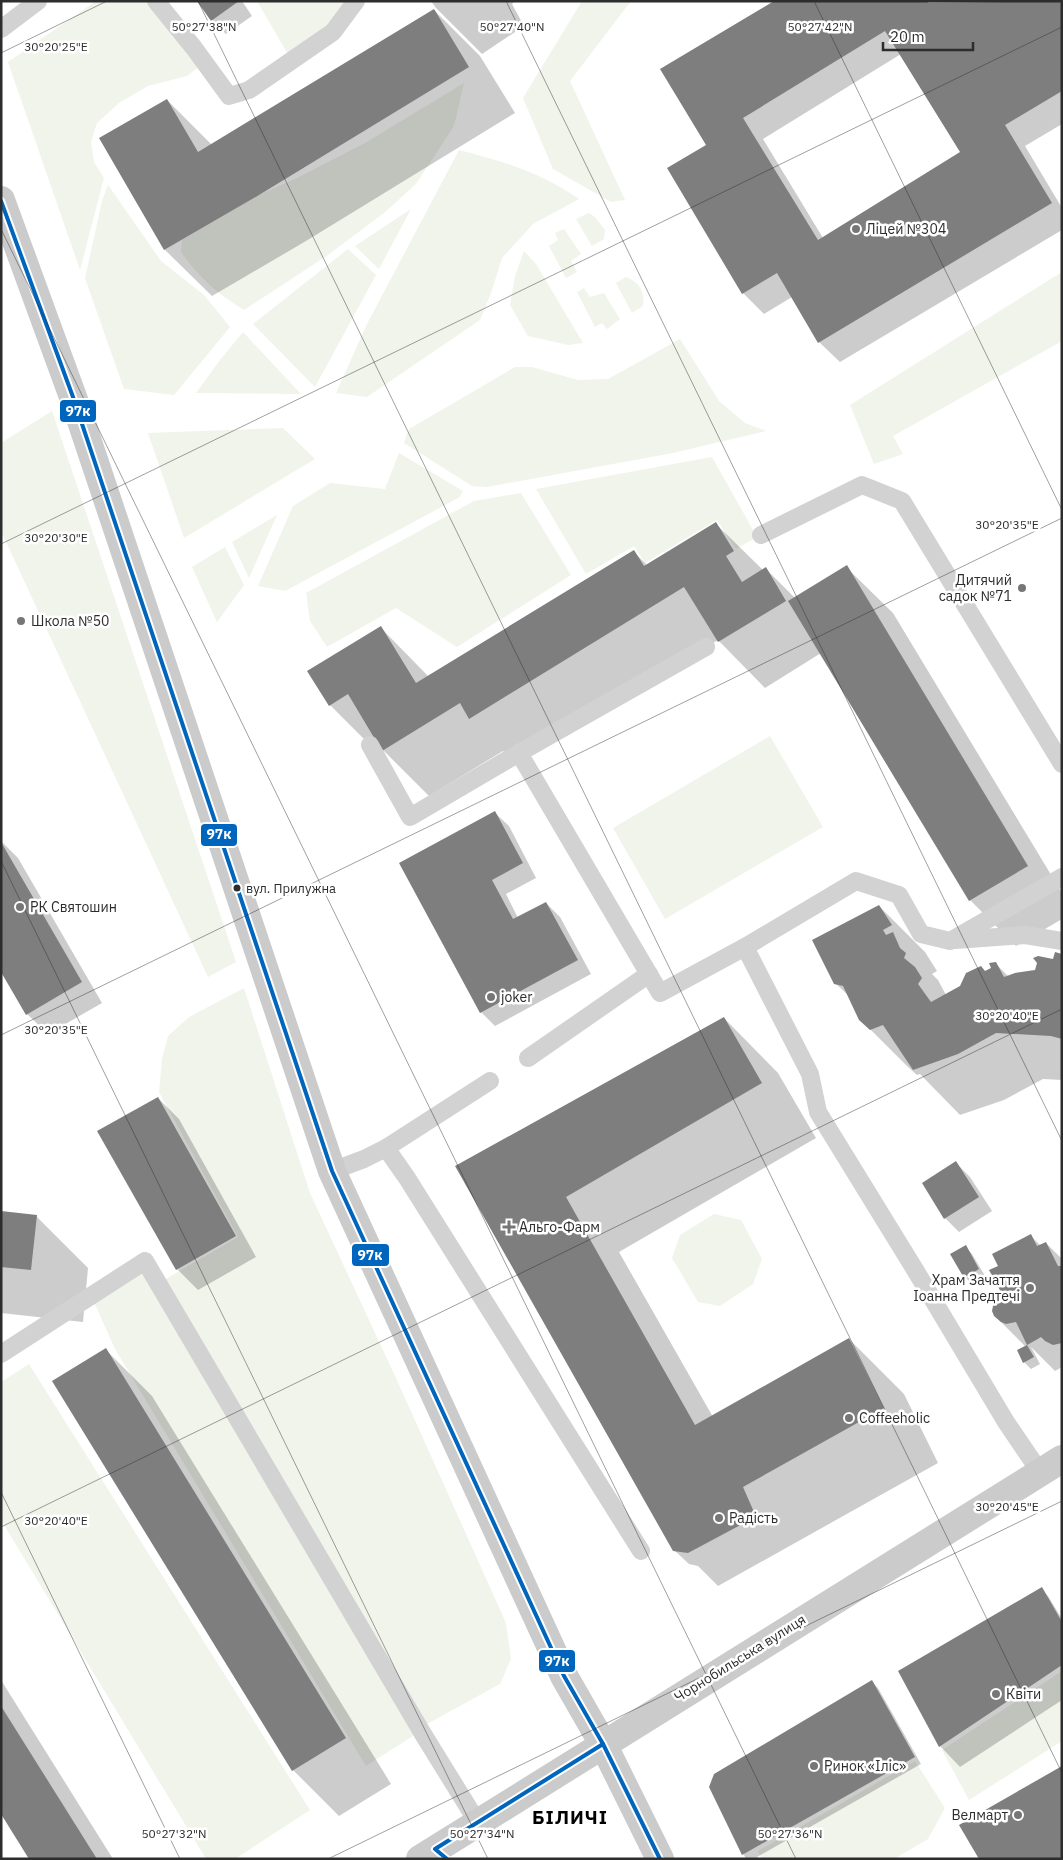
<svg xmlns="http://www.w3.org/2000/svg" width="1063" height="1860" viewBox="0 0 1063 1860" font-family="'IBM Plex Sans',sans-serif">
	<rect width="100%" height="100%" fill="#fff"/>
	<g fill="#f1f4eb">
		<polygon points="96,1 147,1 200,66 187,76 148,86 119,103 97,123 91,142 94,162 104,178 80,270 8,62"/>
		<polygon points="257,1 350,1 330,28 289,56"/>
		<polygon points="582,1 631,1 570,81 625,200 611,202 553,169 523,98"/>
		<path d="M 464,83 L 454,126 L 416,184 L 384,213 L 328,255 L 244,310 C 217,294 199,277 181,252 L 182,240 L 259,195 L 297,178 L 365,143 Z"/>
		<path d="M 459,150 C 505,162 539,172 579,199 L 533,224 L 502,258 L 491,293 L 480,320 L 367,397 L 336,393 L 367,324 Z"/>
		<polygon points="108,185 161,261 204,295 230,327 174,395 124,389 85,278 102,201"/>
		<polygon points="411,209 379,269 355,246"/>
		<polygon points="589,213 595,217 605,230 604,239 592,246 576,219"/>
		<polygon points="564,229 581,254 571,261 577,272 566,278 549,246 558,240 555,233"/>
		<polygon points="348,249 376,275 315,387 253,324"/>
		<polygon points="524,251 536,264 583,343 568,345 528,336 510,305 515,276"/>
		<polygon points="1062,272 1062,341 893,436 903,454 874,464 850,405"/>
		<path d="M 626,277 C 640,282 645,293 643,306 L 632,313 L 616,283 Z"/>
		<polygon points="584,288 590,297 604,293 620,319 607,329 602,323 595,327 577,292"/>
		<polygon points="243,332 301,394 196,393 220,360"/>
		<polygon points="680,339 719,401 745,423 766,431 673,453 487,487 472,486 404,443 409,429 515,367 532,367 578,380 608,379"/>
		<polygon points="52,411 236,962 208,977 1,531 1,443"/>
		<polygon points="283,428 315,459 184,538 148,433"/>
		<polygon points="399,453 463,491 460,497 285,591 258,586 293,506 330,483 385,489"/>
		<polygon points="712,457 757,537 736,549 717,520 645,563 634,546 586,574 536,489"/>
		<polygon points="521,493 571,575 457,647 396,608 327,647 310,621 306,593 474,501"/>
		<polygon points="277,515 249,578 232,542"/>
		<polygon points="225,547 244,585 217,622 192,567"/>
		<polygon points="770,736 823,827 665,919 613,828"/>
		<polygon points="244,988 310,1193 396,1378 506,1623 511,1659 500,1684 427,1724 164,1280 238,1237 159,1092 162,1059 168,1036 189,1017"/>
		<polygon points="714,1214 741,1220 762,1259 753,1284 720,1306 698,1302 672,1258 680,1235"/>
		<polygon points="144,1268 416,1734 366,1766 115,1349 94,1302"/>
		<polygon points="29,1364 310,1810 235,1859 206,1859 1,1520 1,1382"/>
		<polygon points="1062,1671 1062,1741 969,1800 942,1750"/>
		<polygon points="915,1761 945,1808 928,1839 894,1859 762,1859 758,1851"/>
	</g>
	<g fill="#0003" fill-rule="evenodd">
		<polygon points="198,1 242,1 252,16 226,34 212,20"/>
		<polygon points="431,1 515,1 512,4 524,26 482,54 436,8"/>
		<path d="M 776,1 L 1062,1 L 1062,124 L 1025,146 L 1062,208 L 1062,230 L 840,362 L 819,342 L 792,297 L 764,314 L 743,293 L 707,146 ZM 901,54 L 962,152 L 823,238 L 763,139 Z"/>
		<polygon points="434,10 480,56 515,113 306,241 212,296 165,250 101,139 167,100 212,145"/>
		<polygon points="716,524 763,570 766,569 795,598 846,567 893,613 1062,893 1062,919 1016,946 970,900 821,653 765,688 718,640 516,764 503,751 429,796 383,750 376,751 330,705 309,671 381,628 428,676 633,551 648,566"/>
		<polygon points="495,813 509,826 536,878 506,894 518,918 546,903 560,917 591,974 495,1026 481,1012"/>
		<polygon points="1,841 18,858 102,1003 48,1034 27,1014 1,969"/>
		<polygon points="879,906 925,952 937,971 932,974 938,980 946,995 993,968 995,963 1009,977 1036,971 1062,955 1062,1080 1043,1079 1004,1100 960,1115 920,1074 917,1075 907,1066 860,1019 851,998 835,983"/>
		<polygon points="724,1018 778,1073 816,1138 619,1252 713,1417 849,1339 904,1394 938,1463 718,1586 698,1566 689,1564 674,1550 457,1166"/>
		<polygon points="158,1098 179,1119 256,1257 198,1290 177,1269"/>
		<polygon points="956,1163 970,1177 992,1211 959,1232 945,1218"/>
		<polygon points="1,1212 36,1216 88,1268 83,1322 1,1313"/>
		<polygon points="1031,1236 1041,1246 1046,1243 1062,1259 1062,1367 1055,1371 1031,1347 1040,1364 1031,1369 1024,1362 1018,1351 1026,1347 998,1319 1003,1295 1000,1267"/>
		<polygon points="965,1247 972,1254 985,1276 972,1284 965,1277"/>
		<polygon points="106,1350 152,1396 391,1784 339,1816 293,1770"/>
		<polygon points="1041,1589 1048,1596 1062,1619 1062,1700 960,1767 940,1746"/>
		<polygon points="1,1680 113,1859 31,1859 1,1811"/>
		<polygon points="872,1682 878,1688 921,1764 757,1857 759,1859 746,1859 710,1787"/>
	</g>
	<g fill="#7e7e7e" fill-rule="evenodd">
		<polygon points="197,1 239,1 211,21"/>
		<path d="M 774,1 L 927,1 L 928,3 L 1062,1 L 1062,91 L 1005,125 L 1052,203 L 818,343 L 777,273 L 742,294 L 667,168 L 706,145 L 660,69 ZM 885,31 L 960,152 L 818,240 L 743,118 Z"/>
		<polygon points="434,9 469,67 259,195 164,250 99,138 167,99 198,152"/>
		<polygon points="716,522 734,551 726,556 742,582 766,567 786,601 718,642 684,587 469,719 460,703 382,751 348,694 329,706 307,671 381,626 416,683 634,550 644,566"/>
		<polygon points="847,565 1028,866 969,901 788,601"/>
		<polygon points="495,811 523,863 492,880 513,919 546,902 578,960 480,1013 399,863"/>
		<polygon points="1,842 82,982 26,1015 1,972"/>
		<polygon points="879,905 892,925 883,930 886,935 893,932 900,948 906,953 904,958 915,967 922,978 918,984 931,1002 960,986 966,973 981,966 985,971 991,968 989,963 996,962 1004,977 1015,973 1035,970 1037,963 1033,958 1038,956 1053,959 1055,952 1062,954 1062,1039 1051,1036 996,1033 958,1054 913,1070 883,1025 870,1030 859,1020 843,986 834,984 812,940"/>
		<polygon points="724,1017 762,1083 566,1197 695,1425 849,1338 884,1408 743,1487 754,1512 748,1521 688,1553 673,1551 455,1166"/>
		<polygon points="158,1097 236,1236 176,1270 97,1131"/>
		<polygon points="956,1161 979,1197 944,1219 922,1183"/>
		<polygon points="1,1211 37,1215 31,1270 1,1267"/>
		<polygon points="1031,1234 1037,1246 1046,1242 1058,1266 1062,1266 1062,1343 1053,1345 1045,1341 1041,1337 1036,1340 1027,1345 1034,1357 1023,1363 1017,1350 1027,1345 1016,1322 1006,1324 1001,1322 994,1316 992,1311 994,1301 1002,1294 989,1270 998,1266 992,1254"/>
		<polygon points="966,1245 979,1269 964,1278 950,1254"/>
		<polygon points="106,1348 346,1738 292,1771 52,1381"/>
		<polygon points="1042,1587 1062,1622 1062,1665 939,1747 898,1671"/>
		<polygon points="872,1680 915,1757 742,1855 709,1787 714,1774"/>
		<polygon points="1,1706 97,1859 29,1859 1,1814"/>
		<polygon points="1062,1766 1062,1859 979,1859 959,1825"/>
	</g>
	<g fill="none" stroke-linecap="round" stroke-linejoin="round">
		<g stroke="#d2d2d2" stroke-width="18">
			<polyline points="156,1 194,48 229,96 249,90 333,32 356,1"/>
			<polyline points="1,29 38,1"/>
			<polyline points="761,535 862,485 902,501 1062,764"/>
			<polyline points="370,745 410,817 519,753 660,993 745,947 810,1074 818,1112 917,1273 1006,1422 1040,1472"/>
			<polyline points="519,753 706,647"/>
			<polyline points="955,940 1025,935 1062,941"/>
			<polyline points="745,947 856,881 899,895 921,934 950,941 1062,877"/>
			<polyline points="528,1058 649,974"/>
			<polyline points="386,1148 490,1081"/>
			<polyline points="332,1171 364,1159 386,1148 407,1178 641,1551"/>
			<polyline points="1,1354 145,1261 423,1734 478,1823"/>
		</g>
		<g stroke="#cbcbcb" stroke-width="28">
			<polyline points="1,200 73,397 332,1171 564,1676 603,1744 660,1859"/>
			<polyline points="420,1859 1062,1459"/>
		</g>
		<defs>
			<g id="bus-1">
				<polyline points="1,201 73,397 332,1171 564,1676 603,1744 660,1859"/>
				<polyline points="447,1859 435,1849 603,1744"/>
			</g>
		</defs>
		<use href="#bus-1" stroke="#fff" stroke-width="8"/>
		<use href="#bus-1" stroke="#0065bd" stroke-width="4"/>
	</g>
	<path fill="none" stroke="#2d2d2d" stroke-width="1" stroke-opacity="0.45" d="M 198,1 L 1062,1773M 506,1 L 1062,1141M 814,1 L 1062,510M 1,53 L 107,1M 1,229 L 796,1859M 1,544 L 1062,27M 1,861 L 488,1859M 1,1035 L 1062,518M 1,1492 L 180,1859M 1,1527 L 1062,1009M 328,1859 L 1062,1501"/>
	<g fill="#767676" stroke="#fff" stroke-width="2">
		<circle cx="856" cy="229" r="5"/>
		<circle cx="1022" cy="588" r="5"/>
		<circle cx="21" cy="621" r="5"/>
		<circle cx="20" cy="907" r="5"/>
		<circle cx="491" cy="997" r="5"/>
		<path d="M506.5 1219.5h5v5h5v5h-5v5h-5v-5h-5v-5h5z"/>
		<circle cx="1030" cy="1288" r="5"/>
		<circle cx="849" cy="1418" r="5"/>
		<circle cx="719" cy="1518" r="5"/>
		<circle cx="996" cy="1694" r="5"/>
		<circle cx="814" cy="1766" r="5"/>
		<circle cx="1018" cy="1815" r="5"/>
	</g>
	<circle fill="#2d2d2d" stroke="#fff" stroke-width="2" cx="237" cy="888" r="4.5"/>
	<g text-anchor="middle" stroke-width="5" stroke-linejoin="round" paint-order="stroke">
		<g font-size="13" fill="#2d2d2d" stroke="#fff" text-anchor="start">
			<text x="246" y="893">вул. Прилужна</text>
		</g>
		<g font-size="14" fill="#2d2d2d" stroke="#fff" text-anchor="start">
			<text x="866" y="234">Ліцей №304</text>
			<text x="1012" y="585" text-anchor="end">Дитячий<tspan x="1012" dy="16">садок №71</tspan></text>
			<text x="31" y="626">Школа №50</text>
			<text x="30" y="912">РК Святошин</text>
			<text x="501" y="1002">joker</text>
			<text x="519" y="1232">Альго-Фарм</text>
			<text x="1020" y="1285" text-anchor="end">Храм Зачаття<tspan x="1020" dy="16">Іоанна Предтечі</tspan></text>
			<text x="859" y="1423">Coffeeholic</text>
			<text x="729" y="1523">Радість</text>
			<text x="1006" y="1699">Квіти</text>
			<text x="824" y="1771">Ринок «Іліс»</text>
			<text x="1008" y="1820" text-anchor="end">Велмарт</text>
		</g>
		<g font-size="14" fill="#2d2d2d" stroke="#fff">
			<text transform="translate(740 1658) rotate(-32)" y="5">Чорнобильська вулиця</text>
		</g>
		<g font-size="19" font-weight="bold" letter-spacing="1" fill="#000" stroke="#fff">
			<text x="570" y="1824">БІЛИЧІ</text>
		</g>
	</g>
	<g font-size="12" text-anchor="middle" fill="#2d2d2d" stroke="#fff" stroke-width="5" stroke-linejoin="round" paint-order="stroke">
		<text x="204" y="31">50°27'38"N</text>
		<text x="512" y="31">50°27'40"N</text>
		<text x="820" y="31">50°27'42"N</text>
		<text x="56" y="51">30°20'25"E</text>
		<text x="1007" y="529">30°20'35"E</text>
		<text x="56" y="542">30°20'30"E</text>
		<text x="1007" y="1020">30°20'40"E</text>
		<text x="56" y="1034">30°20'35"E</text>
		<text x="1007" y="1511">30°20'45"E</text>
		<text x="56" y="1525">30°20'40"E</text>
		<text x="174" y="1838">50°27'32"N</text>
		<text x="482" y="1838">50°27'34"N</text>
		<text x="790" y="1838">50°27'36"N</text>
	</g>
	<g stroke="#fff" stroke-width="2">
		<rect x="59" y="399" width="38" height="24" rx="5" fill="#0065bd"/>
		<rect x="200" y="823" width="38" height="24" rx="5" fill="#0065bd"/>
		<rect x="351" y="1243" width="39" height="24" rx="5" fill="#0065bd"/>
		<rect x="538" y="1649" width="38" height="24" rx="5" fill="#0065bd"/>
	</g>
	<g font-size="14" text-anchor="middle" font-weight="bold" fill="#fff">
		<text x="78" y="416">97к</text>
		<text x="219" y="839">97к</text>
		<text x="370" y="1260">97к</text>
		<text x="557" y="1666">97к</text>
	</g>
	<rect width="1063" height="1860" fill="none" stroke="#2d2d2d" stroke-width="5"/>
	<path d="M883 42v8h90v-8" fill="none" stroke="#2d2d2d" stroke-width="2.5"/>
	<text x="890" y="42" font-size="15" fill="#2d2d2d" stroke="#ffffff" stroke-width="4" paint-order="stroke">20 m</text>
</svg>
